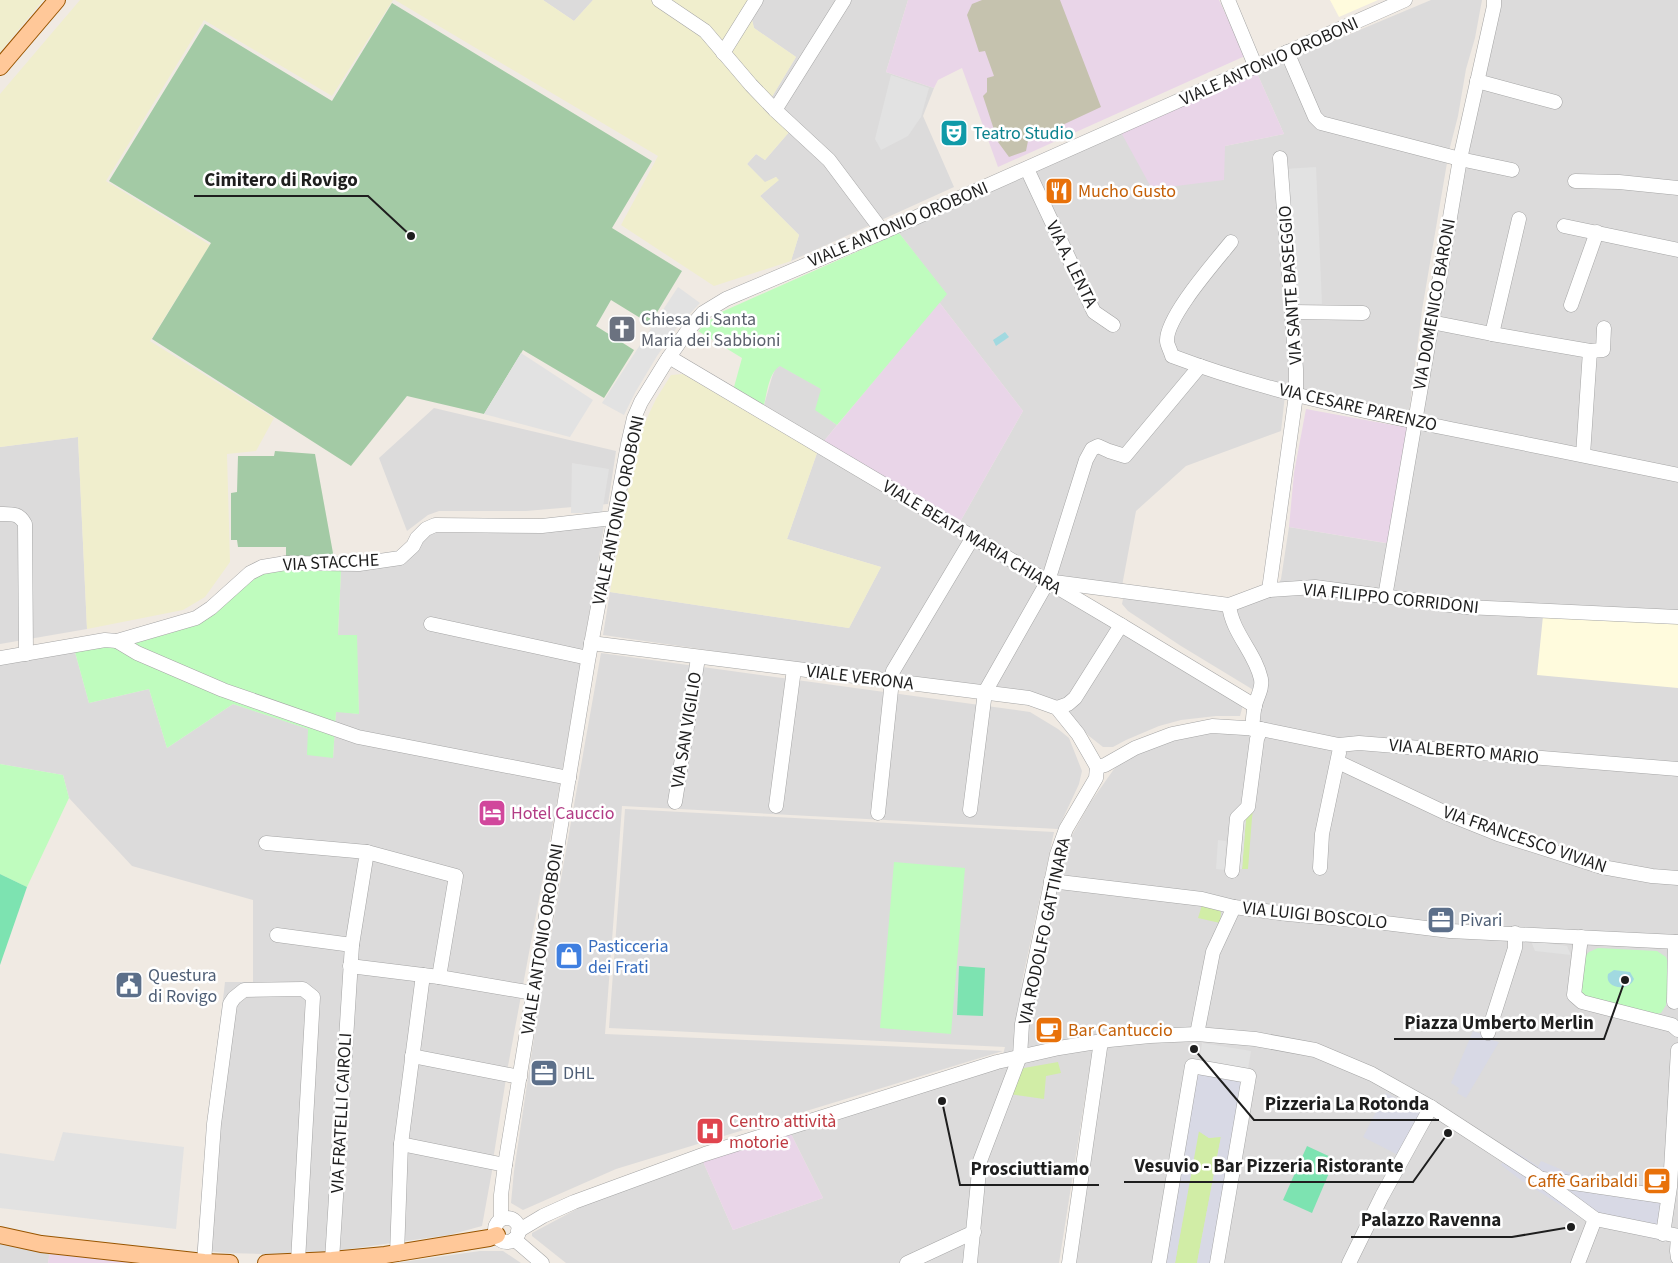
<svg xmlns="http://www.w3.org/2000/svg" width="1678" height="1263" viewBox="0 0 1678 1263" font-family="'Source Sans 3',sans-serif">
	<rect width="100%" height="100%" fill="#f0eae3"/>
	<g fill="#dcdbdb">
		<polygon points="543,0 593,0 574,21"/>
		<polygon points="750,0 908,0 886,72 934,88 923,116 954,187 791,261 799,235 760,196 778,180 776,177 765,183 747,164 756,154 765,160 790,131 764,110 796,57 754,28 748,4"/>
		<polygon points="1431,0 1482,0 1475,38 1466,69 1458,116 1449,151 1422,310 1409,413 1294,387 1285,395 1281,431 1186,466 1136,511 1122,586 1058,577 1039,571 960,522 1023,411 939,302 946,294 899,233 1023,167 1117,125 1225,146 1284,134 1257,73"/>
		<polygon points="1499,0 1678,0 1678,1263 1068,1263 1090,1066 1059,1263 566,1263 532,1236 532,1233 622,1185 701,1157 733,1230 823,1198 788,1128 1000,1065 1005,1047 609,1028 625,809 1054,832 1020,991 1052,871 1090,803 1114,769 1123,761 1134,755 1165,742 1185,737 1217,732 1244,734 1265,697 1181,646 1128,611 1122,604 1123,599 1129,595 1196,605 1208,610 1235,610 1272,596 1281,579 1289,527 1391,544 1466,155"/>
		<polygon points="779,365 822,389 816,410 837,425 824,441 764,405 772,377 776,367"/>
		<polygon points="434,408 616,451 608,504 526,511 439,511 428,515 407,531 379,458"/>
		<polygon points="78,437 87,629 0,644 0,447"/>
		<polygon points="817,453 1110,626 1240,701 1243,705 1240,716 1216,716 1181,720 1159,726 1126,740 1113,747 1103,747 1089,736 1055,700 1044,696 1020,691 886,676 603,635 610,592 849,628 881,567 787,539"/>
		<polygon points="605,521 556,807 508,1066 494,1154 492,1171 482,1226 449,1235 328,1252 264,1254 227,1253 197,1250 208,1117 224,991 225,982 253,982 253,900 132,866 69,798 63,775 0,764 0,662 75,652 89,703 149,689 167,748 233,704 309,729 333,758 336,711 359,714 356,635 338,635 341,570 369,570 381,568 437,530"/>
		<polygon points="601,653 1030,712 1058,729 1069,738 1082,771 1079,784 1058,829 622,806 605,1034 1003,1051 616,1169 523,1210 511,1203 514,1171 541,991"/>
		<polygon points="0,1237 51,1245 48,1263 0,1263"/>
		<polygon points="480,1251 503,1251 521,1263 395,1263"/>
	</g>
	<g fill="#e9d5e8">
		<polygon points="908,0 1219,0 1245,56 998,167 962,68 938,80 934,88 886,72"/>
		<polygon points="1257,73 1284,134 1225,146 1224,180 1152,189 1117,125"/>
		<polygon points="939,302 1023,411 960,522 824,441"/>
		<polygon points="1306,409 1409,428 1392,544 1289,527 1294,473"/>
		<polygon points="788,1128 823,1198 733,1230 701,1157"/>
		<polygon points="51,1245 151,1263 48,1263"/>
	</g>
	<g fill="#fffbdd">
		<polygon points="1330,0 1378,0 1339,17"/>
		<polygon points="1543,616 1678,624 1678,688 1537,675"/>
	</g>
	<polygon fill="#c5c2ae" points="982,0 1060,0 1101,107 1028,141 1026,151 1009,157 998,142 983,96 987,92 987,78 994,76 985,51 979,52 967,15 972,4"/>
	<g fill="#f0eecd">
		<polygon points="0,0 43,0 0,52"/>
		<polygon points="80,0 393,0 332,96 204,20 106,181 210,245 150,341 274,418 256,451 227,454 230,562 205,597 183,610 87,629 78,437 0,447 0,94"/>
		<polygon points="395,0 543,0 574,21 593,0 750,0 748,4 754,28 796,57 764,110 790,131 765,160 756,154 747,164 765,182 776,177 779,180 760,196 799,235 791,261 714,286 621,225 658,156"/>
		<polygon points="683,374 817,453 787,539 881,567 849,628 610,592 637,439 656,399 671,375"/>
	</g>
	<g fill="#d1eda6">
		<polygon points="1261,744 1252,818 1248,869 1242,869 1246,818"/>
		<polygon points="1202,905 1217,908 1221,912 1220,923 1198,918"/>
		<polygon points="1058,1062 1061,1073 1046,1076 1044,1099 1009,1094 1017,1072 1024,1068"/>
		<polygon points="1198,1131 1209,1138 1221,1136 1197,1263 1175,1263"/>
	</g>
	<g fill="#a3caa5">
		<polygon points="392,3 652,161 612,228 682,271 650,324 611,300 596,326 634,350 604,398 523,350 484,414 407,396 351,466 152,339 211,243 109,181 205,24 332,101"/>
		<polygon points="275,451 315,454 333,553 333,561 286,561 286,547 238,547 237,540 231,540 231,493 237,492 238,456 274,456"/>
	</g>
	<g fill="#bffcbe">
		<path d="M 899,233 L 947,294 L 837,425 L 815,410 L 821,389 L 780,366 C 769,372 767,393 764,405 L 734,387 L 742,358 L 698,331 L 717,314 Z"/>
		<polygon points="280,568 341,570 338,635 357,635 359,714 336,712 333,758 307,755 308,729 233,704 167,748 149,689 89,703 75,652 145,640 171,633 188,626 263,573"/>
		<polygon points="0,764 63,775 69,798 27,887 0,874"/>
		<polygon points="894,862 965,868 951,1034 880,1028"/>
		<polygon points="1598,948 1657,951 1666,957 1669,966 1666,1005 1661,1013 1656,1014 1585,996 1581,993 1585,956 1589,952"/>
	</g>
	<g fill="#7de3b1">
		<polygon points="0,874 27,887 0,965"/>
		<polygon points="959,966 985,968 983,1016 957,1015"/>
		<polygon points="1307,1146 1335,1159 1312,1213 1283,1200"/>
	</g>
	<g fill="#e2e2e2">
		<polygon points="891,75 929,88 921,117 908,136 881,150 875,139"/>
		<polygon points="1316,167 1322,304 1294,305 1284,169"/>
		<polygon points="678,287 700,303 678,326 657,356 636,391 624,415 602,403"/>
		<polygon points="521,353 593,400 570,437 484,414"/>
		<polygon points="572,463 609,469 602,513 571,513"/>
		<polygon points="1238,818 1246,818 1242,869 1235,869"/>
		<polygon points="1218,840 1226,841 1225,870 1216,869"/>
		<polygon points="1531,941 1567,946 1571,955 1535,951"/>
		<polygon points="1202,1043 1251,1051 1247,1075 1199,1067"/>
		<polygon points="63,1132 184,1147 176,1229 0,1208 0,1153 54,1161"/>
	</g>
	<g fill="#d8d9e5">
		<polygon points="1473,1031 1482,1034 1481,1037 1499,1042 1466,1098 1457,1093 1459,1088 1451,1083"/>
		<polygon points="1192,1066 1249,1076 1217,1263 1197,1263 1221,1137 1209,1138 1199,1131 1175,1263 1159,1263"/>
		<polygon points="1386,1093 1423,1112 1400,1156 1363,1137"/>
		<polygon points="1511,1149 1538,1166 1541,1161 1565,1171 1594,1178 1620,1179 1620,1184 1662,1186 1674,1189 1670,1228 1663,1241 1591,1224 1522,1181 1501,1165"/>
	</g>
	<g fill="#a1d9e0">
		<polygon points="1005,332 1009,337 996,346 993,340"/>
		<path d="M 1614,970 L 1630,972 L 1634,979 C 1629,992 1604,989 1608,974 Z"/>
	</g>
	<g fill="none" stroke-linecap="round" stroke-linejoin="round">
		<defs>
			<g id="minor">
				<polyline points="659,0 705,31 751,85 775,110 829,160 883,232"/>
				<polyline points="1228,0 1255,65"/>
				<polyline points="1287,52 1315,117 1321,123 1460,159 1512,170"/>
				<polyline points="723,53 756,0"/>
				<polyline points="1477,81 1555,102"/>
				<polyline points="775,110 844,0"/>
				<polyline points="1027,169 1094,312 1113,325"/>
				<polyline points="1575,181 1619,182 1678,188"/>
				<polyline points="1564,226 1678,250"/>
				<path d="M 1231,242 C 1215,262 1166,317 1167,341 C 1167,345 1171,351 1172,356 C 1262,390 1357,410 1451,429 C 1527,444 1602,459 1678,475"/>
				<polyline points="1571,305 1597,232"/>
				<polyline points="1292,312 1363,313"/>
				<polyline points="1431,322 1492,334 1519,219"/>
				<polyline points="1492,334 1590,351 1603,350 1604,328"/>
				<polyline points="669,357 1121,625 1255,706"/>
				<polyline points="1583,455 1590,351"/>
				<path d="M 0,514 C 12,514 19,513 25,524 L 26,654"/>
				<polyline points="1054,582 1229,605 1269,590 1315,587 1465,607 1678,617"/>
				<polyline points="1269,590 1296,395 1296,369 1280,158"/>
				<polyline points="1385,597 1460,159 1494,6 1494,0"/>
				<path d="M 1229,605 C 1232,633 1255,652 1261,679 C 1263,688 1257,697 1255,705 C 1253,713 1253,721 1252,729"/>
				<polyline points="431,624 588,658"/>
				<polyline points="117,641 137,653 223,690 358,737 569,778"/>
				<polyline points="591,643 1029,698 1057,708 1078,734 1097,767"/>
				<polyline points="0,658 105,640 117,641 196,618 211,608 250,573 262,567 286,563 359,564 400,558 413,546 417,538 426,529 435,525 542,526 613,518"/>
				<polyline points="1057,708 1068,704 1075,698 1121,625"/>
				<polyline points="1338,762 1448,814 1498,834 1602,867 1652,876 1678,878"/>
				<polyline points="1097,767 1105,765 1135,748 1172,734 1212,726 1261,729 1339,745 1359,743 1678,769"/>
				<polyline points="675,802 698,658"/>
				<polyline points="776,806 794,669"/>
				<polyline points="970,810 985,692 1048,581 1086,460 1092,449 1098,446 1109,451 1125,456 1200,366"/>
				<polyline points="878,813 893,671 973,537"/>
				<polyline points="266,843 367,852 352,945 332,1260"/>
				<polyline points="367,852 456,876 439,977"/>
				<polyline points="1320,868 1322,834 1339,753"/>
				<polyline points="1232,871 1237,818 1248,807 1257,739 1261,729"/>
				<polyline points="1051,881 1202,899 1234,907 1288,914 1385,923 1450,931 1678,942"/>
				<polyline points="277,935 352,945"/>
				<polyline points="1581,937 1574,995 1582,1002 1672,1025 1678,1030"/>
				<polyline points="350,966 439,977 533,993"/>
				<polyline points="1674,1002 1675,942"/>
				<polyline points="1488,1033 1515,948 1515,933"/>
				<polyline points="1197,1034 1213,952 1234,907"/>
				<polyline points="412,1056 520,1077"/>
				<polyline points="401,1144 505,1165"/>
				<path d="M 1543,1179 C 1585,1184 1626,1191 1668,1197"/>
				<circle cx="507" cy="1230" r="12"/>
				<polyline points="501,1219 501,1195 505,1165 588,661 628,444 634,418 641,402 667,360 688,330 703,313 726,299 883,232 1405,0"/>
				<polyline points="518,1231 543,1216 574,1202 705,1154 997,1062 1059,1048 1109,1040 1150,1036 1197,1034 1255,1039 1315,1050 1372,1074 1431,1107 1534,1174 1595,1219 1678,1236 1677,1251 1678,1258"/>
				<polyline points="1663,1234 1670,1187 1678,1050"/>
				<polyline points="514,1239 542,1263"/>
				<polyline points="397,1254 401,1144 423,975"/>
				<polyline points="204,1262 214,1124 230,1004 234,998 244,990 303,989 313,997 298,1261"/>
				<polyline points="907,1263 974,1232"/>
				<polyline points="970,1263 980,1161 1020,1056 1022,1024 1057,854 1066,829 1096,778 1097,767"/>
				<polyline points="1069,1263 1101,1041"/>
				<polyline points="1159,1263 1192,1066 1249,1076 1217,1263"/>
				<polyline points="1349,1263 1382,1196 1431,1107"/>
				<polyline points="1578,1263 1595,1219"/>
			</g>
			<g id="major">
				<polyline points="0,67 57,0"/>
				<polyline points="0,1235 41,1244 204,1262 230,1263"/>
				<polyline points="266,1263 332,1260 385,1255 489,1238 497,1235"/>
			</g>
		</defs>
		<use href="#minor" stroke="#a5a5a5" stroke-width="15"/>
		<use href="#major" stroke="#985500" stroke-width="18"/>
		<use href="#minor" stroke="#fff" stroke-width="14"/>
		<use href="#major" stroke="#ffc899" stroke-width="16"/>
	</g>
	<defs>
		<symbol id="theatre-square" viewBox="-11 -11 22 22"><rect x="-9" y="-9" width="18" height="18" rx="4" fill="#0f9aa8" stroke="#fff"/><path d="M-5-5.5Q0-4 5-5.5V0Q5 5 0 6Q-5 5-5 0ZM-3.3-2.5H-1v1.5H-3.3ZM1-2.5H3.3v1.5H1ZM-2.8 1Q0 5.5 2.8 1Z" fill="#fff"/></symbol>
		<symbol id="restaurant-square" viewBox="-11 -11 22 22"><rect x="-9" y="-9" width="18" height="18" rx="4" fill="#e8710a" stroke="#fff"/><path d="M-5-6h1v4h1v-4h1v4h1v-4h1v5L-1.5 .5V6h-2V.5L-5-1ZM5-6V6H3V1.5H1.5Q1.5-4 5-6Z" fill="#fff"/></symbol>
		<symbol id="church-square" viewBox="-11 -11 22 22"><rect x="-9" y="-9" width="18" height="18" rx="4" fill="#6b7280" stroke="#fff"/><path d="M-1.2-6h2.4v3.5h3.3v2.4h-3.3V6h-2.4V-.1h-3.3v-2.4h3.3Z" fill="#fff"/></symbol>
		<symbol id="hotel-square" viewBox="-11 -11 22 22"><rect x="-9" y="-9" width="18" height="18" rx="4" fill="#d1479c" stroke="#fff"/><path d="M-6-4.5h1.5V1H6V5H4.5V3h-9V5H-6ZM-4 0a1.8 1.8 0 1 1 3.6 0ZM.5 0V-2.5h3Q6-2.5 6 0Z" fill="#fff"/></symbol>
		<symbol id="office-square" viewBox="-11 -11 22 22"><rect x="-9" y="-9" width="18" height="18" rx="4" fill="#5c6f8a" stroke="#fff"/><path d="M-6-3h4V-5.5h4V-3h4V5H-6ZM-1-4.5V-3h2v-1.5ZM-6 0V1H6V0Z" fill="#fff"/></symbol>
		<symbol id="shop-square" viewBox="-11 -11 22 22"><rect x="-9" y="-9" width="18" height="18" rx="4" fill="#3f7fe0" stroke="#fff"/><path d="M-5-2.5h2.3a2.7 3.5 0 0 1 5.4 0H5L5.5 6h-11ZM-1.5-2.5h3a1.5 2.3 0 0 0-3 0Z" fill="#fff"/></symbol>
		<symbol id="civic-square" viewBox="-11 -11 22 22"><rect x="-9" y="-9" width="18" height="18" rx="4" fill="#5c6f8a" stroke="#fff"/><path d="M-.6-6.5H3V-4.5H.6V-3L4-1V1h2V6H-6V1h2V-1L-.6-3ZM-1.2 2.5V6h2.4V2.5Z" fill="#fff"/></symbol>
		<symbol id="cafe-square" viewBox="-11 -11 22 22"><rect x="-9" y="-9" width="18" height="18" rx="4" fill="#e8710a" stroke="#fff"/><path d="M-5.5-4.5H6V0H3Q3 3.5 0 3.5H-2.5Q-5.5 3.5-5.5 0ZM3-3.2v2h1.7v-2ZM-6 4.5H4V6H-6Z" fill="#fff"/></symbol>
		<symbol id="hospital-square" viewBox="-11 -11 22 22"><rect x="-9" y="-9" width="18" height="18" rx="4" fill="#e0444e" stroke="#fff"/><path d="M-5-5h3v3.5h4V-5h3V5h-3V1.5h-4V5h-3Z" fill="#fff"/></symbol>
	</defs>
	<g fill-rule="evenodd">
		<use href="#theatre-square" x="938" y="117" width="32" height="32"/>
		<use href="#restaurant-square" x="1043" y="175" width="32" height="32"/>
		<use href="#church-square" x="606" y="313" width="32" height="32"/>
		<use href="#hotel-square" x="476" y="797" width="32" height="32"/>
		<use href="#office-square" x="1425" y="904" width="32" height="32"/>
		<use href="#shop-square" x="553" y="940" width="32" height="32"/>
		<use href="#civic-square" x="113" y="969" width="32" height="32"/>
		<use href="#cafe-square" x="1033" y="1014" width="32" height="32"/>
		<use href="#office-square" x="528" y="1057" width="32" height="32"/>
		<use href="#hospital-square" x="694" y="1115" width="32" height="32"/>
		<use href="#cafe-square" x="1641" y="1165" width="32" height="32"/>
	</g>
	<g text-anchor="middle" stroke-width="5" stroke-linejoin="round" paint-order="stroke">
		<g font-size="18" fill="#1e1e1e" stroke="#fff">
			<text transform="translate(1269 61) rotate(-24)" y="6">VIALE ANTONIO OROBONI</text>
			<text transform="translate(898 224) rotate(-23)" y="6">VIALE ANTONIO OROBONI</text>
			<text transform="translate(1072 264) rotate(64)" y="6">VIA A. LENTA</text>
			<text transform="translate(1290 285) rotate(-94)" y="6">VIA SANTE BASEGGIO</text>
			<text transform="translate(1434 304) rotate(-80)" y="6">VIA DOMENICO BARONI</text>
			<text transform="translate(1358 407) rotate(13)" y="6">VIA CESARE PARENZO</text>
			<text transform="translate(618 510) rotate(-78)" y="6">VIALE ANTONIO OROBONI</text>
			<text transform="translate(972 537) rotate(31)" y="6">VIALE BEATA MARIA CHIARA</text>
			<text transform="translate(331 562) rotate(-3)" y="6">VIA STACCHE</text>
			<text transform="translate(1391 598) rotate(6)" y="6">VIA FILIPPO CORRIDONI</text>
			<text transform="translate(860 677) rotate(7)" y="6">VIALE VERONA</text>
			<text transform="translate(686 730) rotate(-81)" y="6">VIA SAN VIGILIO</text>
			<text transform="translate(1464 751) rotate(5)" y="6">VIA ALBERTO MARIO</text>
			<text transform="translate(1525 839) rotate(19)" y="6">VIA FRANCESCO VIVIAN</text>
			<text transform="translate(1315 915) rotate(6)" y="6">VIA LUIGI BOSCOLO</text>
			<text transform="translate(1044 931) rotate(-78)" y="6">VIA RODOLFO GATTINARA</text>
			<text transform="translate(542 939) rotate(-81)" y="6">VIALE ANTONIO OROBONI</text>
			<text transform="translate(341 1113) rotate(-87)" y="6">VIA FRATELLI CAIROLI</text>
		</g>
		<g font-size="18" fill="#0d838f" stroke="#fff" text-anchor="start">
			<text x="973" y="139">Teatro Studio</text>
		</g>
		<g font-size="18" fill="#c56008" stroke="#fff" text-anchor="start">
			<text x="1078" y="197">Mucho Gusto</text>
			<text x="1068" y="1036">Bar Cantuccio</text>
			<text x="1638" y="1187" text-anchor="end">Caffè Garibaldi</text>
		</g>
		<g font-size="18" fill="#5b616d" stroke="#fff" text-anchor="start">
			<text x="641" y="325">Chiesa di Santa<tspan x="641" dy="21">Maria dei Sabbioni</tspan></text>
		</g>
		<g font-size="18" fill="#b23c85" stroke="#fff" text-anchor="start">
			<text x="511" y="819">Hotel Cauccio</text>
		</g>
		<g font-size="18" fill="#4e5e75" stroke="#fff" text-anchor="start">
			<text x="1460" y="926">Pivari</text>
			<text x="148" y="981">Questura<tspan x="148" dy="21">di Rovigo</tspan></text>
			<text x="563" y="1079">DHL</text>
		</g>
		<g font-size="18" fill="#366cbe" stroke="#fff" text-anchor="start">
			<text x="588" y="952">Pasticceria<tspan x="588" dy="21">dei Frati</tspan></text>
		</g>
		<g font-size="18" fill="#be3a42" stroke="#fff" text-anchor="start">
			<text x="729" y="1127">Centro attività<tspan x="729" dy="21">motorie</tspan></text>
		</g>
	</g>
	<path fill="none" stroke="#1e1e1e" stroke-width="2" d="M411 236L368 196H194M1625 980L1604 1039H1394M1194 1049L1254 1120H1439M1448 1133L1413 1182H1124M942 1101L960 1185H1099M1571 1227L1512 1237H1351"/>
	<g fill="#1e1e1e" stroke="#fff" stroke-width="2">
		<circle cx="411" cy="236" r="5"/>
		<circle cx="1625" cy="980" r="5"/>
		<circle cx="1194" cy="1049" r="5"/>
		<circle cx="1448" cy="1133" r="5"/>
		<circle cx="942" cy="1101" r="5"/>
		<circle cx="1571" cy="1227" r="5"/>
	</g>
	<g font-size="19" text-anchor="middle" font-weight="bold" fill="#1e1e1e" stroke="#fff" stroke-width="5" stroke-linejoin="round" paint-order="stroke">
		<text x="281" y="186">Cimitero di Rovigo</text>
		<text x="1499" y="1029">Piazza Umberto Merlin</text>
		<text x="1347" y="1110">Pizzeria La Rotonda</text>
		<text x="1269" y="1172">Vesuvio - Bar Pizzeria Ristorante</text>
		<text x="1030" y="1175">Prosciuttiamo</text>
		<text x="1431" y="1226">Palazzo Ravenna</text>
	</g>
</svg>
